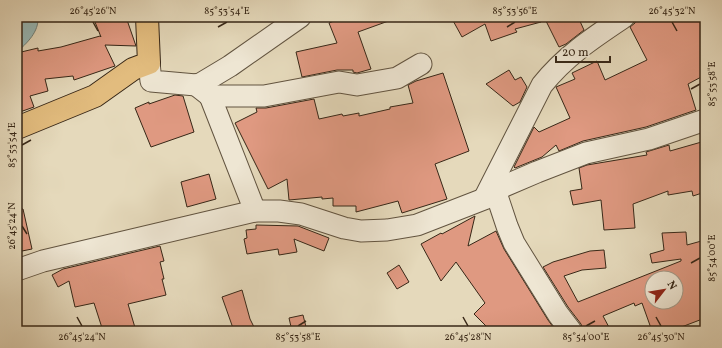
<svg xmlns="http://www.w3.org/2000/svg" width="722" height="348" viewBox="0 0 722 348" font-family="Vollkorn,serif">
	<rect width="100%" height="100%" fill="#e5d9bb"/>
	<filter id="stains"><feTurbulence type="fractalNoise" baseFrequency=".005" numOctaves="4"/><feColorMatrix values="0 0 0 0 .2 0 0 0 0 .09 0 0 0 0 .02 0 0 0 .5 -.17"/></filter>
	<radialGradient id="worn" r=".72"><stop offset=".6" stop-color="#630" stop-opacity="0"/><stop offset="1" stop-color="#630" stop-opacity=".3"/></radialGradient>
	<path fill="#98b9b7" stroke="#717f77" d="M 17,17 L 38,17 C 39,32 27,43 17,52 Z"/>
	<g fill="#df9981" stroke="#372717" fill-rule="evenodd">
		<polygon points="93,17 126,17 136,46 105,45 115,66 74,80 73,76 45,79 48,91 30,96 34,107 17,113 17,53 38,48 38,51 61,47 100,36 101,37"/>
		<polygon points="331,17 394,17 394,19 358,32 371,69 357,73 353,72 353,70 337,70 302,77 296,52 337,43 329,23 334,21"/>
		<polygon points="451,17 540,17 541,22 515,29 517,32 491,41 485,24 462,37"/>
		<polygon points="544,17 578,17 584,30 566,44 559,47"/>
		<polygon points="636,17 705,17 705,75 688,84 696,110 646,127 583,141 559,151 556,145 542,157 515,168 514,167 534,127 539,132 570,118 556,87 575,79 572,73 597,61 605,80 647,60 630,27 635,23"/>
		<polygon points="509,70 515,80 521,77 527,87 520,102 513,106 486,84"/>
		<polygon points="443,73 469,151 435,164 447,199 402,213 398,201 356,212 356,206 333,206 333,198 322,199 322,197 289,200 287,179 268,189 235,123 257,112 256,108 266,108 314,99 319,119 342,114 343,116 359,113 359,116 390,109 390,107 413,103 408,85 416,81"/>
		<polygon points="175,95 183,96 194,132 151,147 135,108 149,102 149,104"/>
		<polygon points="705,141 705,192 693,196 692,191 668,195 668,191 633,204 635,228 604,230 601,200 573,205 570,191 582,189 579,168 587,165 647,155 646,152 669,145 670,151"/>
		<polygon points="209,174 216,199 187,207 181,182"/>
		<polygon points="17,209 23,209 32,249 17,252"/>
		<polygon points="475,216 468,246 496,231 504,249 548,320 556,331 491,331 474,314 485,303 456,262 441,281 421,244 441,233 442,234"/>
		<polygon points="256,225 298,226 329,238 324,251 294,239 297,252 279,255 278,249 247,254 244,239 247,238 246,230 256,229"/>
		<path d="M 686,232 L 687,245 L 705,240 L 705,318 L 671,331 L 652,331 L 642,303 L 635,306 L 634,303 L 603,316 L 611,331 L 583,331 L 581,324 L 568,307 L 543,267 L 553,262 L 590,251 L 604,250 L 606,268 L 582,270 L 564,276 L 578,302 L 681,261 L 681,259 L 652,263 L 650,254 L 664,250 L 662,233 ZM 652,278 L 676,278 L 676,302 L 652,302 Z"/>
		<polygon points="160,246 164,261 160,262 164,279 162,279 166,295 128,304 136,331 103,331 94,303 75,307 69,281 58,287 52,275 63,269"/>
		<polygon points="399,265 409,282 397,289 387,273"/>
		<polygon points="242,290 250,319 256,331 234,331 222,297"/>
		<polygon points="303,315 307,331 292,331 289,318"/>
	</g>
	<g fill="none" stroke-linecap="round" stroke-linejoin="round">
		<defs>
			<g id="minor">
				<polyline points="149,63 151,81 196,85 200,84 230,66 300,17"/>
				<polyline points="196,85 210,96 264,96 339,82 357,85 397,78 421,64"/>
				<polyline points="210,96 255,211"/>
				<polyline points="495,190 507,226 514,243 558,314 571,331"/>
				<path d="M 485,197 L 542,85 C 565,56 594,37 624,17"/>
				<polyline points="17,270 43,261 255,211 279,211 301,214 344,228 361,231 387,230 417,225 484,199 495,190 537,172 586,153 649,139 705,120"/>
			</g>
			<polyline id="major" points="17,128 95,96 133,69 149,63 147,17"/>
		</defs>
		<use href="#minor" stroke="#625440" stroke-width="23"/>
		<use href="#major" stroke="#372717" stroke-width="24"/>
		<use href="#minor" stroke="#eee6d3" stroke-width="21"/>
		<use href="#major" stroke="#e2bc7e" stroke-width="22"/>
	</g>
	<path fill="none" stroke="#372717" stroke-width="1.5" d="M 93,22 L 98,31M 672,22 L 677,31M 218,27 L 227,22M 507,27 L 515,22M 691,89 L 700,84M 22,145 L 31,140M 22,226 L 27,234M 691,263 L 700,258M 77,317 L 82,326M 463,317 L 468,326M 656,317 L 661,326M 298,326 L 306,321M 586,326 L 595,321"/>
	<rect width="722" height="348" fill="none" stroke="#e5d9bb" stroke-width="44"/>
	<g transform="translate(664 290) rotate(59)"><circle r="19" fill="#eee6d3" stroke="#a59a88"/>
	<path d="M0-3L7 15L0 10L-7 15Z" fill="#8f2418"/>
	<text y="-6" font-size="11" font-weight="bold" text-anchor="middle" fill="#372717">N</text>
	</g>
	<path d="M556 56v6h54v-6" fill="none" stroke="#372717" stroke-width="2"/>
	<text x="562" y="56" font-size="12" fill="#372717" stroke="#eee6d3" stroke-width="3" paint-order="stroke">20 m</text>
	<rect x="22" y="22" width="678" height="304" fill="none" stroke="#372717" stroke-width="1.5"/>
	<g font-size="10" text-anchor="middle" fill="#372717">
		<text x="93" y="14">26°45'26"N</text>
		<text x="227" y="14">85°53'54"E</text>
		<text x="515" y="14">85°53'56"E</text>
		<text x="672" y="14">26°45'32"N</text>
		<text transform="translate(711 84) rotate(-90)" y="4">85°53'58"E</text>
		<text transform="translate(11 145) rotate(-90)" y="4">85°53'54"E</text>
		<text transform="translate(11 226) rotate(-90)" y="4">26°45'24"N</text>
		<text transform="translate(711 258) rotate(-90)" y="4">85°54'00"E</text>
		<text x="82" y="340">26°45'24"N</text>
		<text x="298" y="340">85°53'58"E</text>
		<text x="468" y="340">26°45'28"N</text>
		<text x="586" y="340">85°54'00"E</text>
		<text x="661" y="340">26°45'30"N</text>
	</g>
	<rect width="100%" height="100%" filter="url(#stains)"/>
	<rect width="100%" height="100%" fill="url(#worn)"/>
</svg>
